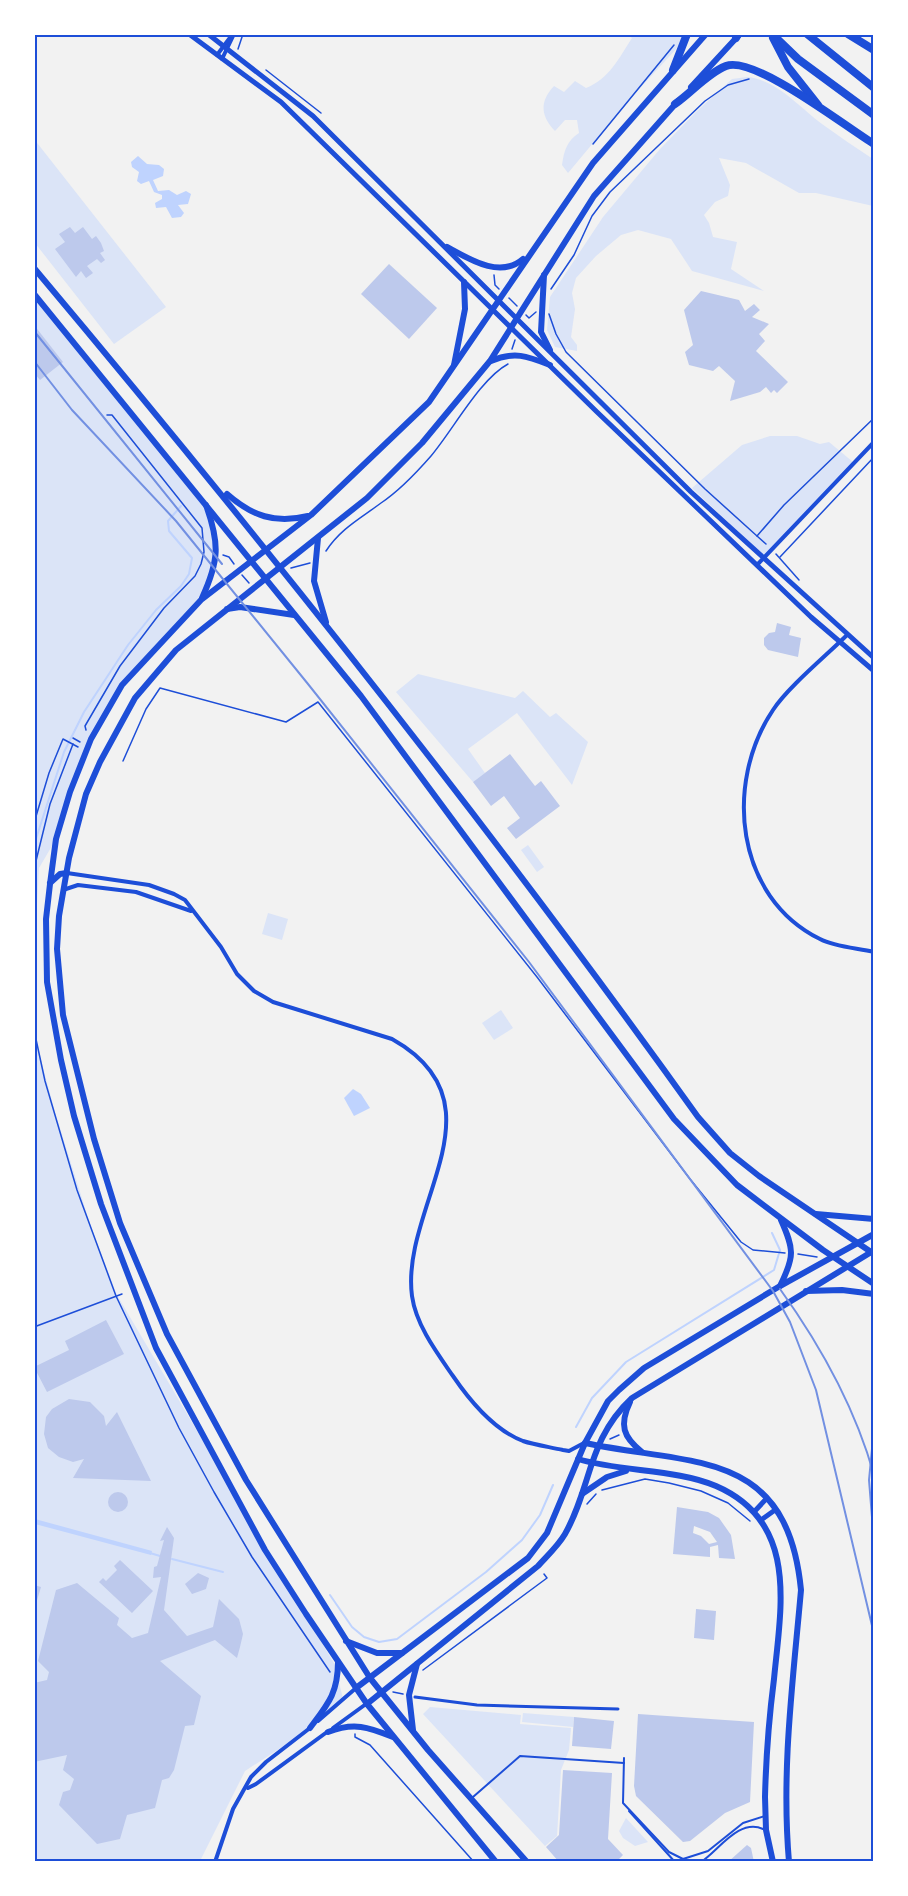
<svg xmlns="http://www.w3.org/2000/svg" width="908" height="1896" viewBox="0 0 908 1896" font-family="Barlow,sans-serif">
	<rect width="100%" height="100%" fill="#f2f2f2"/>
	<g fill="#dbe4f7">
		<path d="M 628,35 L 684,35 L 678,47 L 629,100 L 568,173 L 562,165 C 564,150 567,141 579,133 L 577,120 L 565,120 L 555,131 C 541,116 539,102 554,86 L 564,92 L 575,81 L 586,88 C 609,79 619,58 632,38 Z"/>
		<path d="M 747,77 C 777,80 799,107 822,124 C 839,136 856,148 873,159 L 873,206 L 816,193 L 799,193 L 746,163 L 719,158 L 730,185 L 728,196 L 715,202 L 704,215 L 709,223 L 713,237 L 737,242 L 731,269 L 764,291 L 692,271 L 671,239 L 638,230 L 621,235 L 596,256 L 576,278 L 572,293 L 575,309 L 571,337 L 577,345 L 577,351 L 555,347 L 547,330 L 550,297 L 603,217 L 660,149 L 696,112 L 732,79 Z"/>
		<polygon points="34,139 166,307 114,344 35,243"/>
		<polygon points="35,294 203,499 218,544 201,600 122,685 91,739 56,839 39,868 35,939"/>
		<polygon points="770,436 797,436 820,444 829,442 853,462 763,559 747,540 692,488 742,445"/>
		<polygon points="418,674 515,698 523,691 550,717 556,713 588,742 572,785 517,713 468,749 485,773 473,782 396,692"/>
		<polygon points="528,845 544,867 537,872 521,850"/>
		<polygon points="268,913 288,919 282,940 262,934"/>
		<polygon points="501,1010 513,1028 494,1040 482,1023"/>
		<polygon points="34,1022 38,1049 55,1112 91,1227 117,1295 335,1665 343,1699 316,1725 245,1771 200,1861 35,1861"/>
		<polygon points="430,1707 521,1715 520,1724 571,1728 569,1750 561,1770 557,1836 545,1846 423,1714"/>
		<polygon points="523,1713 574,1717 573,1727 522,1722"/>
		<polygon points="626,1818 648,1842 635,1846 623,1838 619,1831"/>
	</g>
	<g fill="#bfd3fe">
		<polygon points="138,156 147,164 159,165 164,169 163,176 153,180 158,191 169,190 177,195 186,191 191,194 188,204 178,205 184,213 181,217 172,218 166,207 156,208 155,203 162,199 162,195 154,192 149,181 141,184 137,181 139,172 132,167 131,162"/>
		<polygon points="353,1089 361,1094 370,1108 354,1116 344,1098"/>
		<polygon points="35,1519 152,1551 151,1555 35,1524"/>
	</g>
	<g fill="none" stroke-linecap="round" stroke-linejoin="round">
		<g stroke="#bfd3fe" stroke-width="2">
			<polyline points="34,845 64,752 84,712 128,645 156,610 181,586 189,574 192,558 169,531 168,521 181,506"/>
			<polyline points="576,1427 592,1398 626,1362 774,1270 780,1250 772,1233"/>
			<polyline points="150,1553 160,1556"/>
			<polyline points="172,1559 223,1572"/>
			<polyline points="330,1595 352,1627 364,1637 379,1642 397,1639 486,1572 522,1540 540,1515 553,1485"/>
		</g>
	</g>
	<g fill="#bdc9ec" fill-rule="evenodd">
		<polygon points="70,227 75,233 83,227 92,239 96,236 101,243 104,251 100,253 105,260 101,263 97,259 87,266 93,273 86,278 81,271 76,277 55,249 65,242 59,234"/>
		<polygon points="389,264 437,308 409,339 361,294"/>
		<polygon points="701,291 739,300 745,311 754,304 760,310 752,317 769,324 759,334 765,341 756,351 788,382 777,393 774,390 771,393 766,387 760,392 730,401 735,381 719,366 713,371 689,365 685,352 693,345 684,310"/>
		<polygon points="34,325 63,362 40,380 34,373"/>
		<polygon points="777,623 791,627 789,635 801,638 798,657 768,650 764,645 764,638 769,633 775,632"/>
		<polygon points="510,754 535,786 541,781 560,806 516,839 507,828 520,818 504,796 491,806 473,782"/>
		<polygon points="106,1320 124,1354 47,1392 34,1367 69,1350 65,1341"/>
		<polygon points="69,1399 90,1402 104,1416 106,1426 117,1412 151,1481 73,1478 84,1459 73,1462 59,1457 48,1448 44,1434 46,1417 52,1409"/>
		<circle cx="118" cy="1502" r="10"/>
		<path d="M 677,1507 L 708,1512 L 719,1518 L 731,1535 L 735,1559 L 719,1558 L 718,1545 L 710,1547 L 710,1557 L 673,1554 ZM 694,1526 L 710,1532 L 717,1542 L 709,1544 L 701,1536 L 693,1533 Z"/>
		<polygon points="167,1527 174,1538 164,1610 187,1636 213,1627 219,1599 239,1619 243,1634 240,1647 237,1658 215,1640 160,1661 201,1696 194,1725 185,1726 174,1770 169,1778 162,1780 155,1808 127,1815 120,1839 97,1844 59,1805 63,1792 70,1790 74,1779 63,1770 67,1755 34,1762 34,1683 47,1680 49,1672 38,1661 56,1590 77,1583 119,1618 117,1625 132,1638 148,1633 161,1577 153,1578 154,1567 157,1566 164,1540 160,1541"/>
		<polygon points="120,1560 153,1591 132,1613 99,1582 103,1578 106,1581 117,1570 114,1566"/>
		<polygon points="198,1573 209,1578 206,1589 192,1594 185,1584"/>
		<polygon points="34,1585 41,1587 35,1607 34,1607"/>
		<polygon points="696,1609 716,1611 714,1640 694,1638"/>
		<polygon points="638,1714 754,1722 750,1802 725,1813 690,1841 683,1842 636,1796 634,1786"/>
		<polygon points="574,1717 614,1721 611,1749 572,1746"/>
		<polygon points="563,1770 612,1773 608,1839 623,1855 616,1862 559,1862 546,1847 559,1835"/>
		<polygon points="747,1845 751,1848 754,1862 728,1862"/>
	</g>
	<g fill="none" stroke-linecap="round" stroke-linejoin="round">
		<g stroke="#1d4ed8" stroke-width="1.5">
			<polyline points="238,49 243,34"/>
			<polyline points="266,70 321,113"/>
			<polyline points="593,144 674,45"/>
			<polyline points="494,275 495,285 499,289"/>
			<polyline points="551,289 574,255 592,216 610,192 705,101 728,85 749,79"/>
			<polyline points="509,298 517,306"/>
			<polyline points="549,314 556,334 566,352 705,489 757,536 784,505 874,418"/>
			<polyline points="526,315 529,318 536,312"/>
			<polyline points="512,349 515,340"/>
			<polyline points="757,536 766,544"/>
			<path d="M 326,551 C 340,529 361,518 381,503 C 399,491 417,472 431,456 C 453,430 480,379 508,364"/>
			<polyline points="776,554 799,580"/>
			<polyline points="223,555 229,557 234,564"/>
			<polyline points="780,557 874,457"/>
			<polyline points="291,568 310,563"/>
			<polyline points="242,575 249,583"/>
			<polyline points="86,730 85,726 120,666 164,608 195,576 201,564 204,552 202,528 112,415 107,415"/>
			<polyline points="73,738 80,742"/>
			<polyline points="123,761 146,709 160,688 286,722 318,702 537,977 690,1179 741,1242 753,1250 785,1253"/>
			<polyline points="34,823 49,773 63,739 78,747"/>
			<polyline points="34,869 50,804 73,744"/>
			<polyline points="34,1030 45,1081 77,1190 116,1296 179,1428 214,1492 252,1557 330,1672"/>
			<polyline points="798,1254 817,1257"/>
			<polyline points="34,1327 122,1294"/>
			<polyline points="610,1439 619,1435"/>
			<polyline points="602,1490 645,1479 669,1483 701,1491 728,1503 750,1521"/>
			<polyline points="587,1504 596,1494"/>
			<polyline points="423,1670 547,1578 544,1574"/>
			<polyline points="393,1692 403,1694"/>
			<polyline points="355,1734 355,1737 370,1745 474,1862"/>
		</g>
		<g stroke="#1d4ed8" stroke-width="2">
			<polyline points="624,1758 623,1803 669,1852 683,1859 708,1851 743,1823 765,1816"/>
			<polyline points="473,1797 520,1756 624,1763"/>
			<polyline points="629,1811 675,1862"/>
			<path d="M 701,1862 C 719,1850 739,1818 763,1829"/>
		</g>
		<polyline stroke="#1d4ed8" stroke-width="3" points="415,1697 477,1705 618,1709"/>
		<g stroke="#1d4ed8" stroke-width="4">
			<polyline points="217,55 232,35"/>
			<polyline points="222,59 234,34"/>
			<polyline points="757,565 874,442"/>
			<path d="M 847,635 C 827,655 788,687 773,710 C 724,783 735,897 820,939 C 835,947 857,948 874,952"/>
			<path d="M 67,873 L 149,885 L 174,894 L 185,900 L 221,947 L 237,974 L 254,991 L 273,1002 L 392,1039 C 508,1104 400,1206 412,1296 C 416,1325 437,1353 453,1376 C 470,1401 494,1430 523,1441 C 535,1445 550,1447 563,1450 L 569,1451 L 584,1443"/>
			<polyline points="63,890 78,885 136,892 191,911"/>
			<polyline points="318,1721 356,1688"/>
			<polyline points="333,1728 366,1704"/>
			<polyline points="248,1788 256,1784 327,1732"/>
			<polyline points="215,1862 233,1809 251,1777 266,1762 310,1728"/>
		</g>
		<g stroke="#1d4ed8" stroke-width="5">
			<polyline points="189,34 281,102 597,412 811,617 874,671"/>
			<polyline points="208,34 313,116 691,492 874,658"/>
			<polyline points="754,1512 767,1498"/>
			<polyline points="761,1520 775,1510"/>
		</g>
		<g stroke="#1d4ed8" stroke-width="6">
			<path d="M 630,1402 C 619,1425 623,1437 642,1452"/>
			<path d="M 585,1443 C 692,1466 787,1447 801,1590 C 793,1681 781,1770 789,1862"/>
			<path d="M 578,1459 C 621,1472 677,1469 716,1486 C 799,1522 781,1606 774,1679 C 769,1718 766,1757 765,1797 L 766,1830 L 773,1862"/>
			<polyline points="582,1494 607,1477 626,1471"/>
			<polyline points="356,1688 528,1558 547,1533 585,1443 608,1401 619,1390 644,1368 780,1286 874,1234"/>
			<path d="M 367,1704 L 538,1566 C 547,1556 558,1546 565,1534 C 592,1486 587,1440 632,1398 L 873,1251"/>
		</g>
		<g stroke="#1d4ed8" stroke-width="6">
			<polyline points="691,87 739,35"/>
			<path d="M 447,247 C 469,259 500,279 523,259"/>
			<path d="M 34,268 C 265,543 489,825 698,1117 L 730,1153 L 759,1176 L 874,1254"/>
			<polyline points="544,275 541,332 550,350"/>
			<polyline points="34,294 361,696 674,1119 737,1185 823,1250 874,1284"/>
			<path d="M 491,361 C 514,351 527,356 550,365"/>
			<polyline points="454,365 465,309 464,282"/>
			<path d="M 227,494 C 252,516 275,524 308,516"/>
			<polyline points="318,538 314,581 326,622"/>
			<path d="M 202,598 C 219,561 220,544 206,505"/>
			<polyline points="227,609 240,607 294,615"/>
			<polyline points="50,883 60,874 67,873"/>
			<polyline points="816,1214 874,1219"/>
			<path d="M 780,1286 C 795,1256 794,1249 781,1220"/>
			<polyline points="806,1291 842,1290 874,1294"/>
			<polyline points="346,1641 377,1653 402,1653"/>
			<path d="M 310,1728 C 328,1704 338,1693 338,1662"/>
			<polyline points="413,1730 409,1695 417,1664"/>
			<path d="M 328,1732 C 354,1722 368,1727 393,1737"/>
			<polyline points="496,1862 367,1704 306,1614 265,1550 156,1348 101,1204 74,1116 61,1060 47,982 46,919 50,884 56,839 70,792 91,739 122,685 201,600 311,515 429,402 593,163 706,34"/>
			<polyline points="527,1862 428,1750 370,1678 246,1480 167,1334 120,1223 94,1139 63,1015 57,949 59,916 69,858 86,794 100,762 135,698 176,650 367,498 422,443 490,361 594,196 678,101"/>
		</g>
		<g stroke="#1d4ed8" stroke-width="8">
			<polyline points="772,34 798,59 874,115"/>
			<polyline points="807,34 874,88"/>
			<polyline points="848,34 874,50"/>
			<polyline points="736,38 738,34"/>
			<polyline points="773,38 788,67 818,105"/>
			<polyline points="673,70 687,34"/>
			<path d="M 675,104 C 691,93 708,73 726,66 C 754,55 846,127 874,144"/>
		</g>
		<g stroke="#7290e2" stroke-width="2">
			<polyline points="34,331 222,564"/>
			<polyline points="34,361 72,410 176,521 308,684 529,962 773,1291 790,1322 816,1390 874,1634"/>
			<path d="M 780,1289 C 821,1346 855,1407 874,1475"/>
			<polyline points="874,1428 869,1480 874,1542"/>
		</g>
	</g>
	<rect width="908" height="1896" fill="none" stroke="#ffffff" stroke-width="72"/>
	<rect x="36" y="36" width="836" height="1824" fill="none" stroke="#1d4ed8" stroke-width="2"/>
</svg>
